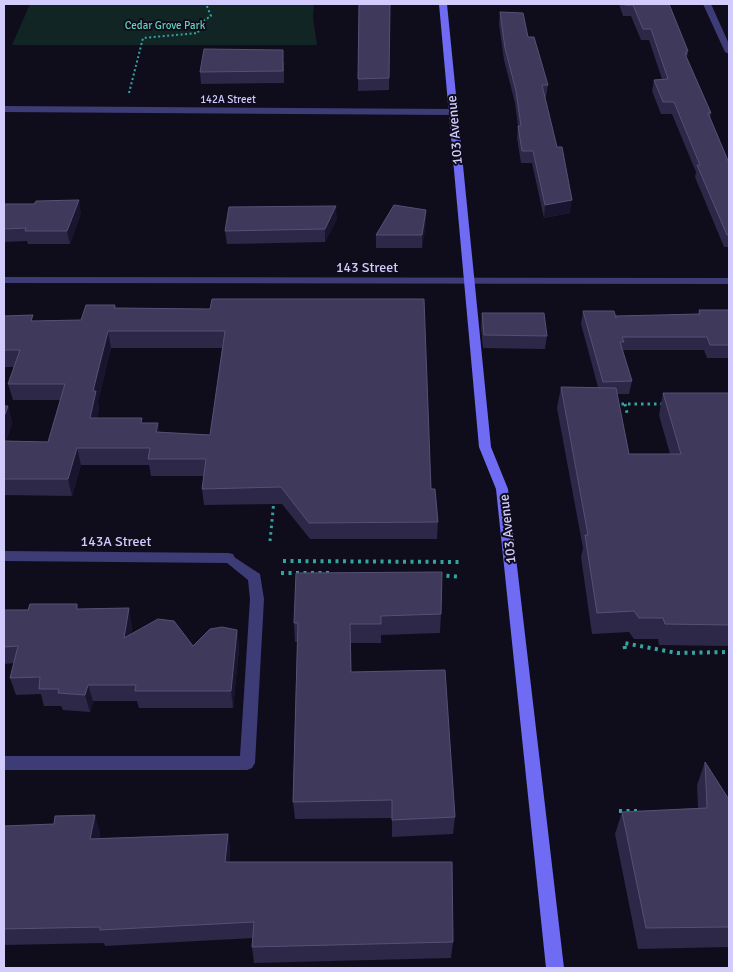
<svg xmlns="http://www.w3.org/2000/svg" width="733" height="972" viewBox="0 0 733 972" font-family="Signika,sans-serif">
	<rect width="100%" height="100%" fill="#0f0d1c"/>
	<polygon fill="#102524" points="30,4 314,4 313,18 317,45 12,45"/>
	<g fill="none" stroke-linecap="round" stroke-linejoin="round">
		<polyline stroke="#36a49e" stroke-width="2" stroke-dasharray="2 2.5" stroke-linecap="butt" points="129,93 143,38 198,33 200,23 211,16 206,4"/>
		<g stroke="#36a49e" stroke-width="3" stroke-dasharray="2.5 4" stroke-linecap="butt">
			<polyline points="615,404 664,404"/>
			<polyline points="625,404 627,413"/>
			<polyline points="270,541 274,500"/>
		</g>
		<g stroke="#36a49e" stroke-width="4" stroke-dasharray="3 4.5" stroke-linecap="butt">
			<polyline points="283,561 460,562"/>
			<polyline points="281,573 333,573"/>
			<polyline points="439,575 461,577"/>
			<polyline points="625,649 624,643 677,653 729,652"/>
			<polyline points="619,811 641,811"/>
		</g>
		<polygon fill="#3e3c77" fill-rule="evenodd" points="228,553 260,574 264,599 255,763 252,768 247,770 4,770 4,756 240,756 250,599 248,580 221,558 223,554"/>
		<g fill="#3e3c77" fill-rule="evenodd">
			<polygon points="703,4 711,4 729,44 729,54 725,52"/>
			<polygon points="4,106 453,109 457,112 453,115 4,112"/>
			<polygon points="4,277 729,278 729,284 4,283"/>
			<polygon points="4,551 228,553 233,554 235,558 233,562 228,563 4,561"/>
		</g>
		<polygon fill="#6f6bf3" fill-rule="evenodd" points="439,4 447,4 491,447 508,489 564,968 546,968 496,489 479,447"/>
	</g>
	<g fill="#2d2748" fill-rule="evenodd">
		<polygon points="359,4 390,4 389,90 358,91"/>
		<polygon points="619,4 669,4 688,51 687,58 711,113 710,118 729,163 729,247 724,247 695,177 696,172 672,114 661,114 652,91 654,80 662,79 649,40 641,40 631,16 623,16"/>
		<polygon points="500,12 528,37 548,85 546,97 545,97 570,213 544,218 532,163 521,163 517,138 518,126 515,103 504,60 499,24"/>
		<polygon points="284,62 284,83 201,84 200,72"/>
		<polygon points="4,204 81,213 70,244 28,244 27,241 4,242"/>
		<polygon points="426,210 426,222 422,248 376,248 376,235"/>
		<polygon points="337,219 325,242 227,244 225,231"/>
		<path d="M 115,305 L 116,308 L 210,309 L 431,489 L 438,522 L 437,539 L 310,539 L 282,504 L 204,505 L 202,489 L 204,476 L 151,476 L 149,465 L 81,465 L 72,496 L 4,495 L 4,406 L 8,406 L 12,423 L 6,441 L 48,442 L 60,400 L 13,400 L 8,384 L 14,367 L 4,367 L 4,316 L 35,321 L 81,320 ZM 111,348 L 222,348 L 210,435 L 160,432 L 143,423 L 97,418 L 99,408 L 98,401 Z"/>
		<polygon points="699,310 729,310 729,358 707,358 704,350 622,350 632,381 629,394 617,394 629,454 670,454 659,415 663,393 729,393 729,646 659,645 658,639 634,639 629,632 592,634 581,557 583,548 557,408 561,387 598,387 581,324 583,311 616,317 698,314"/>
		<polygon points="482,313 547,336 545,349 483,348 481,327"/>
		<polygon points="296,573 441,614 440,633 381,635 381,643 351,643 351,672 455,817 453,834 392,837 392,818 295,819 293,802 297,642 295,642 294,623"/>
		<polygon points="79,609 132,625 131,634 193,646 237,630 239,648 233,708 139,708 137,701 93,701 90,712 63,710 61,706 44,706 41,694 16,695 10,678 14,663 4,664 4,610"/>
		<polygon points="705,762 728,798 729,798 729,947 638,949 615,834 622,812 698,808 697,785"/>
		<polygon points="54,824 100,832 99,838 228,834 230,850 229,862 453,942 451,958 254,963 252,947 253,938 105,946 104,943 4,945 4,826"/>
	</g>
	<g fill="#1a152f">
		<polygon points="79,200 81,213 70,244 67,231"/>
		<polygon points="572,200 570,213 544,218 545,205"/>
		<polygon points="336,206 337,219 325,242 325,229"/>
		<polygon points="426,210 426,222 422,248 422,235"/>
		<polygon points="108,331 111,348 98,401 99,408 94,435 90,418 93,391"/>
		<polygon points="8,406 12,423 4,447 4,417"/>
		<polygon points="158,423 161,439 156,432"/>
		<polygon points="77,448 81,465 72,496 68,479"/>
		<polygon points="129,608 132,625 128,655 124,638"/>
		<polygon points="237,630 239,648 233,708 231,691"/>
		<polygon points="88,685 93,701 90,712 85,695"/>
		<polygon points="95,815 100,832 96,856 90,839"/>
		<polygon points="228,834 230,850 228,878 225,862"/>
	</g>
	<g fill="#3f395c" stroke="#565075" fill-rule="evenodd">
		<polygon points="359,4 390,4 389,78 358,79"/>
		<polygon points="624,4 669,4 688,51 686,51 687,54 685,54 711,113 708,113 729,163 729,235 727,235 697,165 700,165 674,102 663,102 654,80 668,79 651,29 643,29 633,5 625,5"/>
		<polygon points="500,12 523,13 528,37 534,37 548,85 542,85 557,147 562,147 572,200 545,205 533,151 522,151 518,126 521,126 516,91 505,48"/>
		<polygon points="204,49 283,50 283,71 200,72"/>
		<polygon points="79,200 67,231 25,231 26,228 4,229 4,204 34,204 36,201"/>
		<polygon points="394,205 426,210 422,235 376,235"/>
		<polygon points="336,206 325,229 225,231 229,207"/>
		<path d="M 212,299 L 424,299 L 431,489 L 435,489 L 438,522 L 309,523 L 281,487 L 202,489 L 206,459 L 148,459 L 150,448 L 77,448 L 68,479 L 4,479 L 4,441 L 48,442 L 65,384 L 8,384 L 20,350 L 4,350 L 4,316 L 33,315 L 31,321 L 81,320 L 86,305 L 115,305 L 114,308 L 210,309 ZM 108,331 L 225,331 L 210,435 L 156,432 L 158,423 L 141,423 L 142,418 L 90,418 L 96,391 L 93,391 Z"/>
		<polygon points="699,310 729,310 729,345 710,345 707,337 622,337 624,342 620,342 632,381 603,382 583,311 614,311 616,318 616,316 700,314"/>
		<polygon points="482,313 544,313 547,336 484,335"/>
		<polygon points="561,387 616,388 629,454 681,454 663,393 729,393 729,625 665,624 663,618 639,618 634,611 597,613 585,535 588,535"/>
		<polygon points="4,406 8,406 4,417"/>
		<polygon points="442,572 441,614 381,616 381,624 350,624 351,672 445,670 455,817 392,820 392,800 293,802 298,623 294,623 296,573"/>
		<polygon points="30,604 77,604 77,609 129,608 124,638 158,619 174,621 193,646 210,629 222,627 237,630 231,691 135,691 136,685 88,685 85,695 58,693 59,689 39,689 40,677 10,678 18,646 4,647 4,610 28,610"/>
		<polygon points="705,762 728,798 729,798 729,927 646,928 622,812 707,808"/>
		<polygon points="95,815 90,839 228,834 225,862 452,862 453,942 252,947 254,922 100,930 100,927 4,929 4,826 54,824 55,816"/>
	</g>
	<g text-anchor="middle" stroke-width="4" stroke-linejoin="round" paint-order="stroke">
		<g font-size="11" fill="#5fd3b7" stroke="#0f0d1c">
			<text x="165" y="29">Cedar Grove Park</text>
		</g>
		<g font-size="11" fill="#d1ccfb" stroke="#0f0d1c">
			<text x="228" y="103">142A Street</text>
		</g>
		<g font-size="14" fill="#d1ccfb" stroke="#0f0d1c">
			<text transform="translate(454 130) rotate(-95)" y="5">103 Avenue</text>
			<text x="367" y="272">143 Street</text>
			<text transform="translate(507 529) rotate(-96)" y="5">103 Avenue</text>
			<text x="116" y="546">143A Street</text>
		</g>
	</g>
	<rect width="733" height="972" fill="none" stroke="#d1ccfb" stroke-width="10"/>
</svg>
